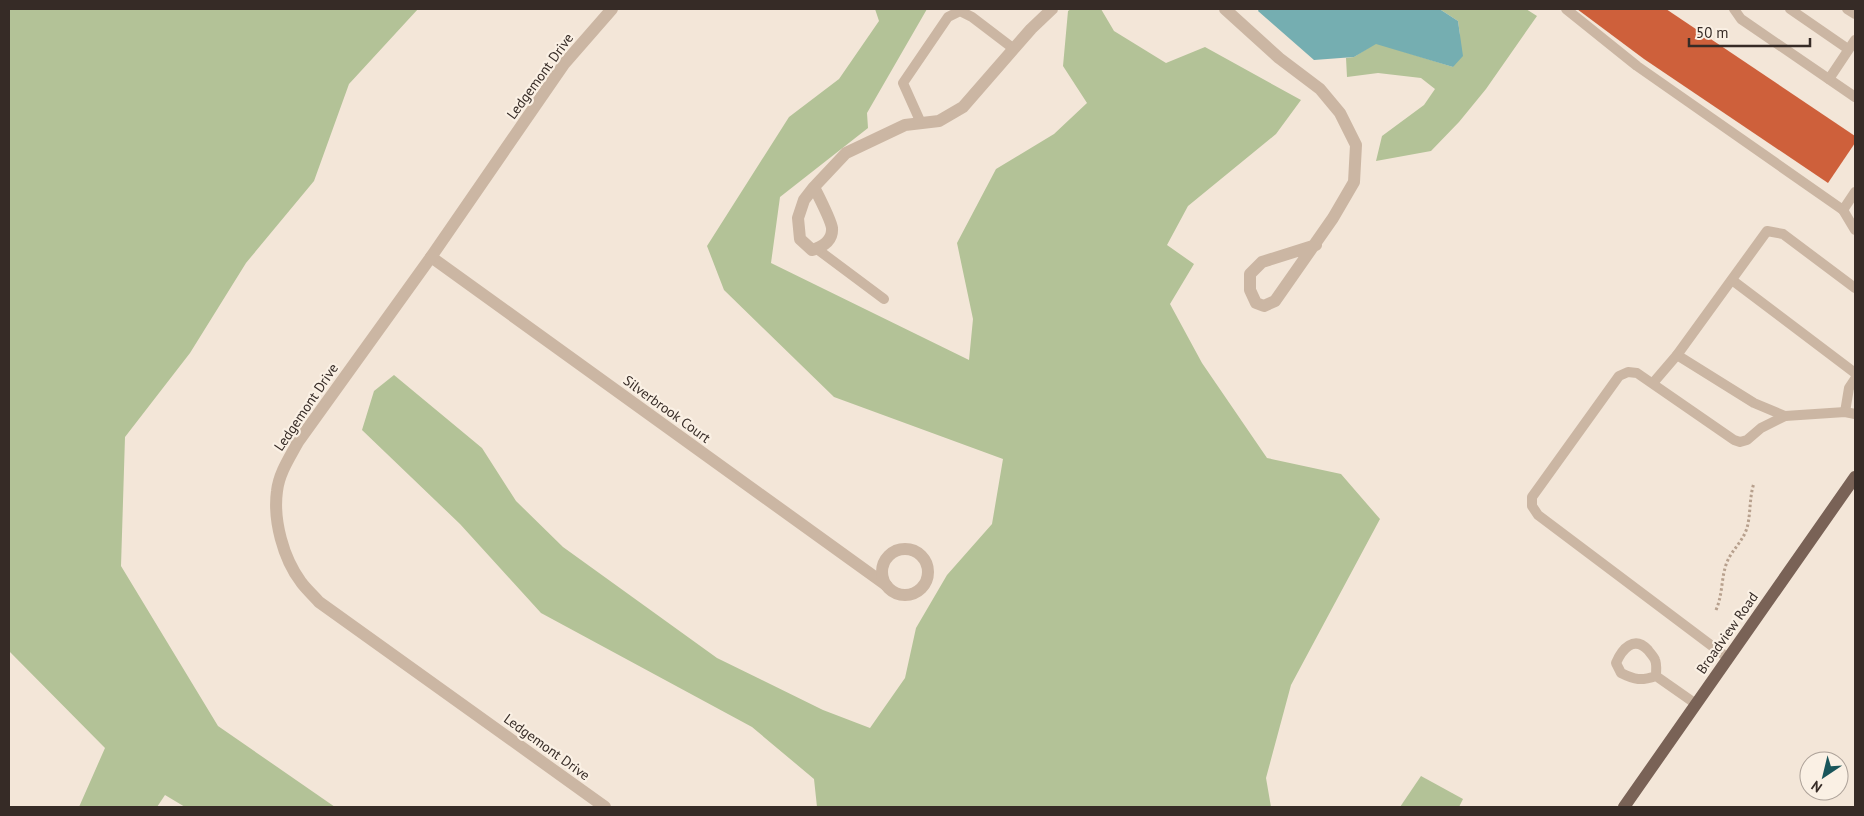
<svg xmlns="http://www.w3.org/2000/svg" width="1864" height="816" viewBox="0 0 1864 816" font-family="'PT Sans',sans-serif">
	<rect width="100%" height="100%" fill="#f3e6d8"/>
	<g fill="#b3c297">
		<polygon points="9,9 418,9 349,84 314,181 246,263 190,353 125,437 121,566 218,726 335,807 185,807 165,795 157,807 79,807 105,748 9,651"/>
		<polygon points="875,9 927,9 867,113 868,128 780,197 771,263 969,360 973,319 957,243 996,169 1054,134 1087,103 1063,66 1068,11 1071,9 1101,9 1114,31 1166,63 1205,47 1301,100 1276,134 1188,206 1167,245 1194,264 1170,304 1202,363 1267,458 1341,474 1380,519 1291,685 1266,778 1271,807 817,807 814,779 752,727 541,613 460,524 362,430 374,391 394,375 482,448 516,501 563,547 717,658 823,710 870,728 905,678 916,628 947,575 992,524 1003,459 834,397 724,290 707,246 789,117 839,79 879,21"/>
		<polygon points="1434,9 1526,9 1537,16 1486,89 1459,122 1431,151 1376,161 1382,136 1424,105 1435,89 1421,78 1378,73 1347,77 1346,58 1354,57 1376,43 1453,67 1460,35 1458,21 1441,10"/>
		<polygon points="1421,776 1463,799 1459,807 1400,807"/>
	</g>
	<polygon fill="#75aeb1" points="1259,9 1434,9 1441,10 1458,21 1463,56 1453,67 1376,44 1354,57 1314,60 1258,11"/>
	<polygon fill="#ce603b" points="1577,9 1666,9 1855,136 1855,143 1828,183 1644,59"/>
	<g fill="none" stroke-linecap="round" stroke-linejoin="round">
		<path stroke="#b7a08d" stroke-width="3" stroke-dasharray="2.5 2.5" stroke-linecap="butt" d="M 1716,610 C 1723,594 1721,577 1727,562 C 1732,550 1743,541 1747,528 C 1751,513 1749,498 1754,483"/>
		<g stroke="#cbb6a3" stroke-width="10">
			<polyline points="1566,9 1637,66 1843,210 1855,192"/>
			<polyline points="1734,9 1741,19 1855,97"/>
			<polyline points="1790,9 1848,49"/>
			<polyline points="1847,9 1855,14"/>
			<polyline points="1829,79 1855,40"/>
			<polyline points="921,123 903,83 948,17 960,11 972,17 1014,49"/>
			<polyline points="1843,210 1855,230"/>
			<polyline points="817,249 884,299"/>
			<polyline points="1732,280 1855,373"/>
			<polyline points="1677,355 1754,403 1785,416"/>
			<polyline points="1653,383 1677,355 1767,231 1783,234 1855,288"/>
			<polyline points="1845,412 1849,388 1855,379"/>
			<polyline points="1728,658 1538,515 1532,506 1532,497 1619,376 1628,372 1637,373 1734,440 1740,442 1747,440 1761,428 1785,416 1845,412 1855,414"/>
			<path d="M 1656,676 C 1656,671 1657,664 1655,660 C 1654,657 1650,653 1648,650 C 1634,635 1622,649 1616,663 L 1621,673 C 1635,680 1641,681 1656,676 L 1696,704"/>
		</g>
		<g stroke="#cbb6a3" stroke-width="12">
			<polyline points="1225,9 1279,58 1320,89 1340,113 1356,145 1354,182 1333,218 1275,301 1264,306 1256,303 1250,290 1250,274 1262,262 1316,245"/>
			<path d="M 814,187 C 818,195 831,220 832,228 C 833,241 822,247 812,250 L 800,239 L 798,218 L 804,200 L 814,187 L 846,153 L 905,125 L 939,121 L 963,107 L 1031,29 L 1052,9"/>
			<polyline points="431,257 886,585"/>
			<circle cx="905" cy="572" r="23"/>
			<path d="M 605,807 L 319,602 C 313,595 306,589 301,582 C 283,558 273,520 277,491 C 279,473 290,457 298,442 L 431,257 L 564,64 L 612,9"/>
		</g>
		<polyline stroke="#796256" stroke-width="12" points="1624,807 1855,477"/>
	</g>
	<g text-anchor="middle" stroke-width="4.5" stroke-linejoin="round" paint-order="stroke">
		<g font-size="14" fill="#362b26" stroke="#faf0e4">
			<text transform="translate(540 76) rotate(-54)" y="5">Ledgemont Drive</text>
			<text transform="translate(306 407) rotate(-56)" y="5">Ledgemont Drive</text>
			<text transform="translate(667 409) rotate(36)" y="5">Silverbrook Court</text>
			<text transform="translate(1727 633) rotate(-55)" y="5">Broadview Road</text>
			<text transform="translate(547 747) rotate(36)" y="5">Ledgemont Drive</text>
		</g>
	</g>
	<rect width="1864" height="816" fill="none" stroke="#362b26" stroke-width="20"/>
	<g transform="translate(1824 776) rotate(215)"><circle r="24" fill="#faf0e4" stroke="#aca198"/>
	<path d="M0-4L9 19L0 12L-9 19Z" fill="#19555a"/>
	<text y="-8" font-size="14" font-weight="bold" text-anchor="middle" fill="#362b26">N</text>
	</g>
	<path d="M1689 38v8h121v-8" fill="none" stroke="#362b26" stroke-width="2.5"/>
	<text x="1696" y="38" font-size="15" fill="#362b26" stroke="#faf0e4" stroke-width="4" paint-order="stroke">50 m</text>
</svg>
